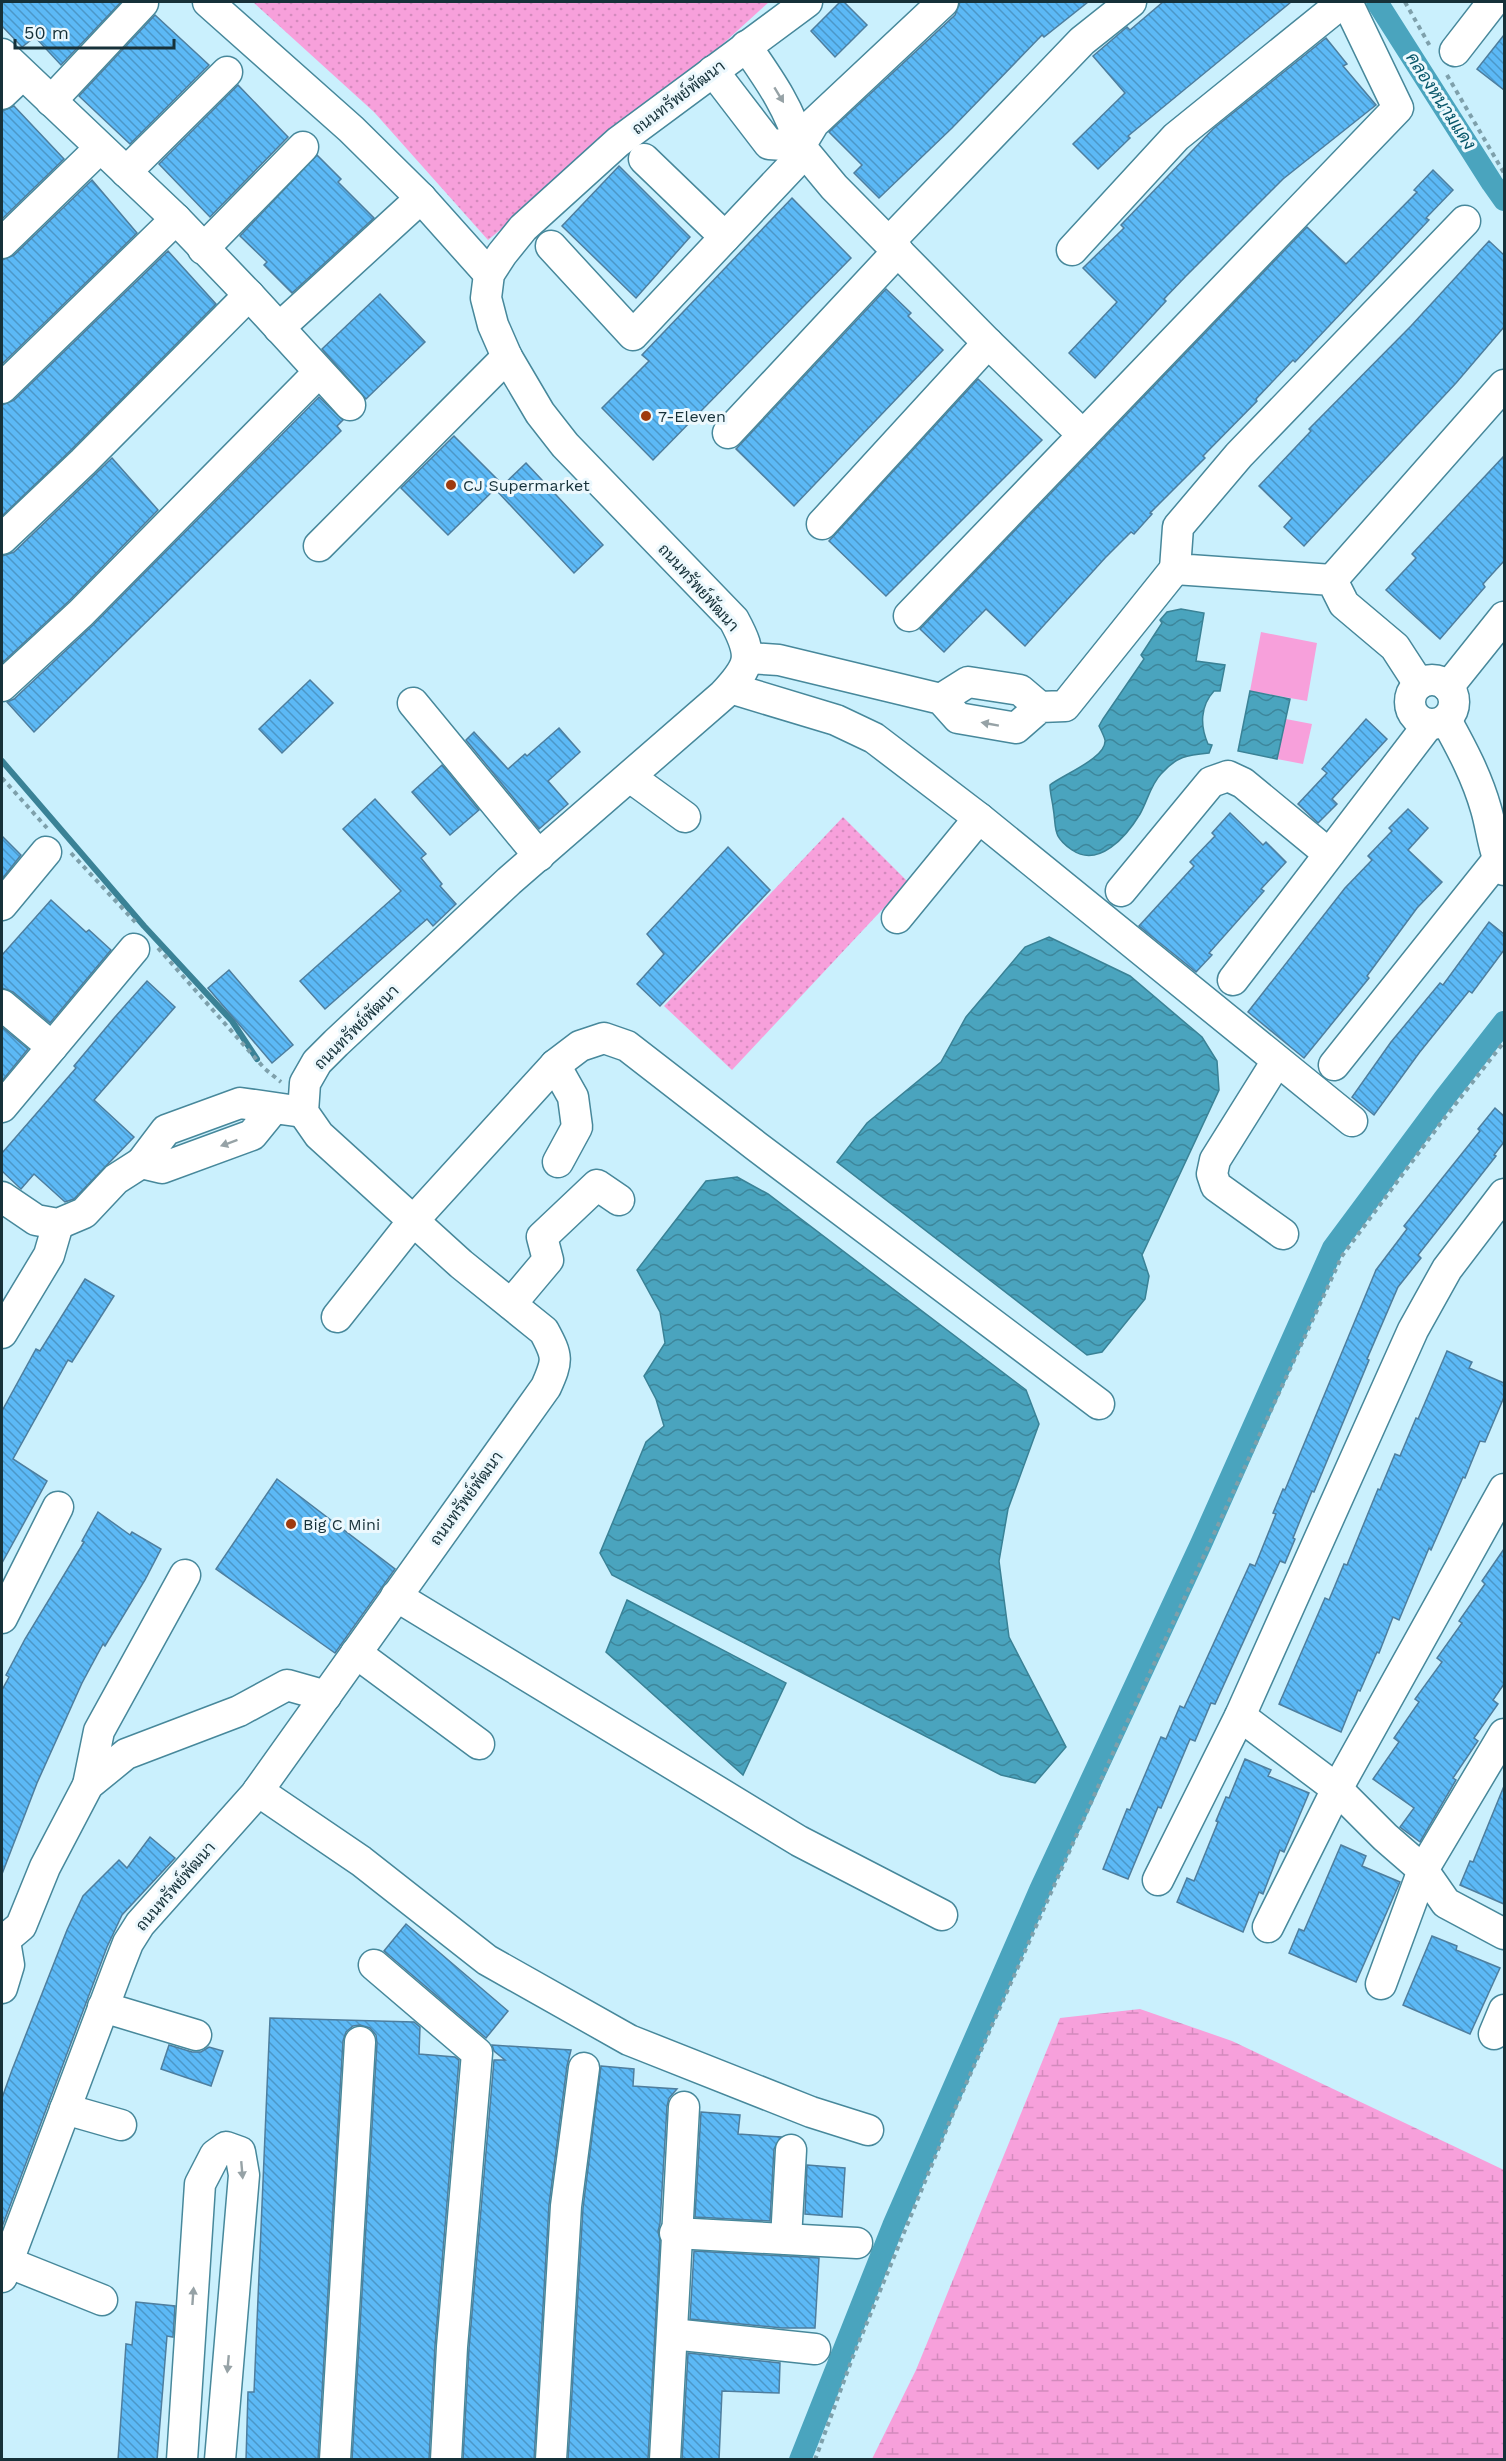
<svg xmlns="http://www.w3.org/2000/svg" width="1506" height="2461" viewBox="0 0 1506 2461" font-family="'Work Sans',Sarabun,sans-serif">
	<defs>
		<pattern id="grass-dots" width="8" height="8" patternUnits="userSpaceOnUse" patternTransform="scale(1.5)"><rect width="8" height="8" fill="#f7a0db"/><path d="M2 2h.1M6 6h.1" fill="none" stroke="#d38abd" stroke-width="1.8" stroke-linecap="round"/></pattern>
		<pattern id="wetland-marsh" width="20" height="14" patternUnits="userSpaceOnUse" patternTransform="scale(1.5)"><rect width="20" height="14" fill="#f7a0db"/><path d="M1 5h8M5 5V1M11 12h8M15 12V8" fill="none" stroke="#d38abd"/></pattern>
		<pattern id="water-waves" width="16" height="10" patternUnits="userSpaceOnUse" patternTransform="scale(1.5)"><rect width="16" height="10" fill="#4aa4be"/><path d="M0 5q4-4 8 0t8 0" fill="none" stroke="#3d869b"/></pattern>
		<pattern id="building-back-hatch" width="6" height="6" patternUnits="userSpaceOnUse" patternTransform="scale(1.5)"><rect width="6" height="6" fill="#5cb9f6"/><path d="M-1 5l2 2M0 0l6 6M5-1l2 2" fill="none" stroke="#4b97c8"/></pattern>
	</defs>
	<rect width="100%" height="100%" fill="#caf0fd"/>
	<g fill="url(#grass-dots)">
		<polygon points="253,2 769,2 704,61 488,240 374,112"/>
		<polygon points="843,817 908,882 732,1070 664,1006"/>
	</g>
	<polygon fill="url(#wetland-marsh)" points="1140,2009 1232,2041 1504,2170 1504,2459 872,2459 916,2370 1060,2018"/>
	<g fill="#f7a0db">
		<polygon points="1261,632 1317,643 1307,701 1250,691"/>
		<polygon points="1286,719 1312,724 1303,764 1277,759"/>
	</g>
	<g fill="url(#water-waves)" stroke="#3a8296" stroke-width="1.5">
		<path d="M 1181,609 L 1204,613 L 1196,661 L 1225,665 L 1220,691 L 1214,691 C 1200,706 1200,726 1208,744 L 1212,745 L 1209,753 C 1187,755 1177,756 1161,774 C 1151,784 1147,802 1140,814 C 1126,837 1099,868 1072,850 C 1051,835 1057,829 1053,807 C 1052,799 1050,793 1050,785 C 1062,775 1107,758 1105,740 C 1104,736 1101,730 1099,726 L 1103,719 L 1144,659 L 1141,655 L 1162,623 L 1160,620 L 1167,612 Z"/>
		<polygon points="1250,691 1290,699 1277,759 1238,751"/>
		<polygon points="1049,937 1130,976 1202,1037 1217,1061 1219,1090 1142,1255 1149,1276 1145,1299 1102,1352 1087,1355 837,1162 867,1123 941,1062 966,1017 1025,947"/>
		<polygon points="737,1177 768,1194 1026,1390 1039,1424 1008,1509 999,1561 1009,1637 1066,1747 1035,1783 1001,1775 612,1575 600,1553 646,1442 664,1426 656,1399 644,1376 665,1343 660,1312 637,1270 706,1181"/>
		<polygon points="627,1600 786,1683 743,1775 606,1652"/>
	</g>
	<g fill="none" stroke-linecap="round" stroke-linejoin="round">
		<polyline stroke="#3a8296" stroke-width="6" points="2,761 144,926 232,1021 257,1059"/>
		<g stroke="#4aa4be" stroke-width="22">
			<polyline points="1377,2 1492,183 1504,200"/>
			<polyline points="800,2460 893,2226 1040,1890 1201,1544 1333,1248 1443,1100 1504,1022"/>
		</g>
	</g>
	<g fill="url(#building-back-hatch)" stroke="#4e7e9e" stroke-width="1.5">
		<polygon points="2,2 121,2 61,65 35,37 22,47 2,26"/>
		<polygon points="840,2 844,2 867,25 835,57 811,31"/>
		<polygon points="960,2 1088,2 1044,37 1042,35 952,128 879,198 854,173 862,165 829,132 955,15"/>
		<polygon points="1163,2 1291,2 1128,136 1130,138 1098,169 1073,144 1125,93 1093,56 1127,27 1130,30"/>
		<polygon points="155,15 209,65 130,144 79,96"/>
		<polygon points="1504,35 1504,90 1477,69"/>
		<polygon points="1326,38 1347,64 1343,66 1376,105 1283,179 1186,276 1164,299 1166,301 1095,378 1069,353 1117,302 1083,268 1124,228 1121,225 1213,129"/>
		<polygon points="238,85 288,137 210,217 159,164"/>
		<polygon points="14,106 64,159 2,219 2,111"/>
		<polygon points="317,155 341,179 338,182 374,218 292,293 264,265 267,262 240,236"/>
		<polygon points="619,166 690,237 636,298 562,226"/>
		<polygon points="1433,170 1453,190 1426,218 1429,220 1295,362 1293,360 1256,399 1257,401 1203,456 1205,458 1150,513 1152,514 1134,534 1131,532 1105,558 1025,646 986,609 944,652 920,629 1307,227 1346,264 1417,192 1414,190"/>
		<polygon points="92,180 137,233 2,364 2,260 14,255"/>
		<polygon points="792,198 851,258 653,460 602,408 649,361 642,355"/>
		<polygon points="1489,241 1504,255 1504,327 1456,383 1304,546 1284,527 1292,518 1259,486 1311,431 1309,429 1411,326"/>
		<polygon points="168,251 216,304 71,450 2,516 2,405 14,400"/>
		<polygon points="886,289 911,313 908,316 943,350 794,506 736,449"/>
		<polygon points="380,294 425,342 366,399 322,349"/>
		<polygon points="978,379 1042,440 886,596 829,541"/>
		<polygon points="319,397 343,420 337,426 341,431 34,732 7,702 14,699 93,625"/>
		<polygon points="454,436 501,483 448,535 401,488"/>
		<polygon points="1504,456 1504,561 1483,584 1485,587 1440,639 1386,590 1416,558 1412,554"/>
		<polygon points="112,458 158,510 69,601 2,663 2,556 14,552"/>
		<polygon points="526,463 603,545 574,573 497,491"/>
		<polygon points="310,680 333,703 282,753 259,729"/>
		<polygon points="1366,719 1387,739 1332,799 1337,804 1318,823 1298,804 1327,773 1322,769"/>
		<polygon points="559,728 580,752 548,781 568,804 539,829 466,740 474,732 508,769 525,754 527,756"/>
		<polygon points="442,765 479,810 450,835 412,792"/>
		<polygon points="375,799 426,854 421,858 442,884 440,886 456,904 433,926 427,919 325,1009 300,981 401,891 343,829"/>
		<polygon points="1408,809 1428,828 1408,850 1442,882 1417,908 1367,976 1369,978 1304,1058 1248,1012 1345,888 1372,860 1368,856 1392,831 1389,828"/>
		<polygon points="1230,813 1263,845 1266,842 1286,862 1261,889 1264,891 1209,953 1212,955 1196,972 1139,926 1194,866 1190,862 1215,836 1212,833"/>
		<polygon points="2,836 21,855 2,879"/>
		<polygon points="728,847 770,890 660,1006 637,984 664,954 647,934"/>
		<polygon points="51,900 86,932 89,930 111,950 50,1023 13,992 2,988 2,955"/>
		<polygon points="1489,922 1504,934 1504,950 1472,993 1469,991 1419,1053 1374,1115 1352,1097 1391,1042 1440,983 1443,985"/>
		<polygon points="229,970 293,1045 272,1063 208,988"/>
		<polygon points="147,981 175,1007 94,1100 134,1137 74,1199 65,1202 34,1174 21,1189 2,1171 2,1153 76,1068 74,1066 115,1017"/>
		<polygon points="2,1027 28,1049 2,1081"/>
		<polygon points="1495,1108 1504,1116 1504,1142 1494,1155 1496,1156 1418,1255 1421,1258 1398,1287 1367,1359 1369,1360 1314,1492 1312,1491 1293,1538 1295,1539 1285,1563 1280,1561 1215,1704 1211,1703 1195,1741 1190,1739 1161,1808 1158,1807 1128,1879 1103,1869 1127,1809 1130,1810 1161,1737 1166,1739 1180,1706 1184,1708 1250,1564 1255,1566 1276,1514 1273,1513 1283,1489 1285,1490 1376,1270 1407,1229 1404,1226 1480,1131 1478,1129"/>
		<polygon points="85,1279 114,1296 72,1362 68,1360 13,1459 47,1481 2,1563 2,1411 36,1349 40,1351"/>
		<polygon points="1447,1351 1472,1362 1469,1368 1504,1383 1504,1397 1485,1442 1480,1441 1465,1478 1463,1477 1431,1550 1429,1548 1399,1620 1393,1617 1379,1653 1377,1652 1360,1691 1358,1690 1341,1732 1279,1704 1325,1598 1329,1600 1344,1564 1347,1565 1378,1489 1380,1490 1395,1454 1400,1456 1416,1418 1418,1419"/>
		<polygon points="277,1479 395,1569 335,1653 216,1569"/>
		<polygon points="98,1512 130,1535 132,1532 161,1549 145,1580 105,1646 103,1644 82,1683 37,1783 2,1874 2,1690 9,1677 6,1675 25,1639 84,1542 82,1541"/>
		<polygon points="1504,1549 1504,1684 1493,1700 1498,1704 1474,1738 1478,1741 1453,1778 1456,1780 1420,1842 1400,1827 1414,1808 1373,1779 1399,1742 1394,1738 1419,1702 1415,1699 1442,1662 1437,1658 1462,1623 1459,1621 1485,1584 1482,1581"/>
		<polygon points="1245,1759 1271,1770 1268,1776 1309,1793 1284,1852 1280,1850 1263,1894 1259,1892 1243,1932 1177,1902 1187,1878 1194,1881 1218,1822 1216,1821 1226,1797 1229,1798"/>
		<polygon points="1504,1786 1504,1904 1460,1885 1470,1861 1473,1862"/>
		<polygon points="150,1837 175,1858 122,1915 107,1947 2,2227 2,2098 12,2070 67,1930 83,1896 119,1860 127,1868"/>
		<polygon points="1341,1845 1366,1856 1362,1866 1400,1882 1356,1982 1289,1953 1299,1929 1304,1931"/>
		<polygon points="406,1924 508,2011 486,2038 384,1951"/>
		<polygon points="1432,1936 1457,1946 1456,1950 1500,1968 1470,2034 1403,2005"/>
		<polygon points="270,2018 414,2022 420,2027 419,2054 455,2057 459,2060 435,2346 429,2460 352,2460 377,2043 376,2035 370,2028 360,2025 353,2026 346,2032 343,2041 318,2460 246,2460 248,2392 254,2392"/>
		<polygon points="169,2045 192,2052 201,2052 209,2047 223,2051 211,2086 161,2069"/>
		<polygon points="492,2045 571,2050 567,2066 549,2205 534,2460 463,2460 469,2348 494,2060 505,2060 494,2051"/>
		<polygon points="601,2066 634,2069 633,2086 677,2089 669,2098 667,2106 660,2224 658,2231 660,2240 648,2460 568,2460 583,2208"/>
		<polygon points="701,2112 740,2115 738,2134 781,2137 774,2149 770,2221 695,2217"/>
		<polygon points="807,2165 845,2168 842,2217 805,2214"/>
		<polygon points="694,2251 819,2258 815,2328 782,2328 690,2319"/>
		<polygon points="136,2302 175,2306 173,2337 167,2336 157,2460 118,2460 126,2344 132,2345"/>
		<polygon points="688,2353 780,2363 779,2393 722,2391 719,2460 682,2460"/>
	</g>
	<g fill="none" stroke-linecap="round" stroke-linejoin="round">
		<defs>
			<g id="minor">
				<polyline points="208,2 351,129 421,198 489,274"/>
				<polyline points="1455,51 1493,2"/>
				<polyline points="2,54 176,219 249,295 350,405"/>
				<path d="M 713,71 L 769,144 L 800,146 C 790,108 768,78 746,46"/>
				<polyline points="2,94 22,75"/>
				<polyline points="51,101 143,3"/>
				<polyline points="800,146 834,187 988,343 1083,435"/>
				<polyline points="644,159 725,237"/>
				<polyline points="126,172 227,72"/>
				<polyline points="889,242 1082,41 1131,2"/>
				<polyline points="2,243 100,148"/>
				<polyline points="551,246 633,335 794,164 800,146 814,123 943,2"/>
				<polyline points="203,249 303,147"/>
				<polyline points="1072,250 1176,137 1343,2"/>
				<polyline points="279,328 421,198"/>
				<polyline points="2,388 176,219"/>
				<polyline points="728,433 898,251"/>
				<polyline points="822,524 988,343"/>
				<polyline points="2,539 83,462 249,295"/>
				<polyline points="319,546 507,357"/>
				<polyline points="1332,580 1504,385"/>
				<polyline points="909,616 1398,108 1347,2"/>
				<polyline points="748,658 779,660 941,699 958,718 1016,728 1040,707 1065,706 1175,569"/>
				<circle cx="1432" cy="702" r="22"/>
				<polyline points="1419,684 1395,647 1344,604 1332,580 1175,569 1178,527 1239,455 1465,221"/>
				<polyline points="2,686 81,613 319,372"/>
				<polyline points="1448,687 1504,617"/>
				<polyline points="730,688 836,720 874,738 979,818 1352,1121"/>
				<polyline points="941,699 968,682 1020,690 1040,707"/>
				<polyline points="413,703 539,856"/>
				<path d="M 1446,720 C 1462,749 1477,777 1486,809 C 1492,829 1493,852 1504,870"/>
				<polyline points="630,777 685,817"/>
				<polyline points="1121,891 1211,782 1228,776 1243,783 1329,854"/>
				<polyline points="2,905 46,852"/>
				<polyline points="897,918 979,818"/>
				<polyline points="1233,980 1428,725"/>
				<polyline points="2,1005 52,1047"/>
				<polyline points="1277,1061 1215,1160 1212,1174 1216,1186 1283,1234"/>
				<polyline points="555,1065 573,1097 577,1127 558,1162"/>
				<polyline points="1334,1065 1504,852"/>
				<polyline points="2,1107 134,949"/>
				<polyline points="274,1108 252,1135 162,1168 141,1163 166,1130 240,1103 303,1112"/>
				<polyline points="2,1197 36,1220 58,1224 84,1213 116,1179 141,1163"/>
				<polyline points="511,1304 548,1260 542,1237 597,1185 619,1200"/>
				<polyline points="337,1317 413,1221 555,1065 580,1046 604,1038 627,1046 756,1146 1099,1404"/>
				<polyline points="2,1333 49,1255 58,1224"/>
				<polyline points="396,1596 799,1841 942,1915"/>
				<polyline points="2,1618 58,1507"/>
				<polyline points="356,1653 479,1744"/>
				<polyline points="1240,1716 1337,1789 1385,1837 1423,1870 1446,1903 1504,1934"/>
				<polyline points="88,1785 99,1731 185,1575"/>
				<polyline points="258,1791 361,1861 487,1960 629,2040 811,2112 868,2130"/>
				<polyline points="1158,1880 1240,1716 1413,1330 1447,1269 1504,1194"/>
				<polyline points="1268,1927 1337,1789 1504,1489"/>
				<polyline points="2,1942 21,1926 45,1867 88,1785 126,1754 239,1711 287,1685 326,1696"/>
				<polyline points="374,1965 477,2053 452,2347 446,2460"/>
				<polyline points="1381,1984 1423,1870 1504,1734"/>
				<polyline points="2,1988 9,1965 5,1941"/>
				<polyline points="103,2007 196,2035"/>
				<polyline points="1494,2034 1504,2010"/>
				<polyline points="65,2109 121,2125"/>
				<polyline points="675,2233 857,2243"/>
				<polyline points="786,2239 791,2150"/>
				<polyline points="7,2262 102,2300"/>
				<path d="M 2,2277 L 119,1966 L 128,1943 L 140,1924 L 255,1795 L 546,1387 C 558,1360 558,1357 544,1331 L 461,1264 L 319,1135 L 303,1112 L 305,1083 L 317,1062 L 336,1043 L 509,881 L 723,695 C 751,665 754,657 734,620 L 565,445 L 540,413 L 507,357 L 493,325 L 486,298 L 489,274 L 502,254 L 523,228 L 618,142 L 807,2"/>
				<polyline points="672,2334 815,2349"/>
				<polyline points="182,2460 200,2184 215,2155 226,2147 240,2152 244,2175 220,2460"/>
				<polyline points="335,2460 360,2042"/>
				<polyline points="551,2460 566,2206 584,2068"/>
				<polyline points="665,2460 684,2107"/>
			</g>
		</defs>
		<use href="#minor" stroke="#47889b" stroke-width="33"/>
		<g stroke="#7ea0ab" stroke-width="4" stroke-dasharray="4.5 4.5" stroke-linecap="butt">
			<polyline points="1405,2 1431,48"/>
			<polyline points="1447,75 1504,173"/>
			<polyline points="2,778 47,828"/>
			<polyline points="71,853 137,924"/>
			<polyline points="158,948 265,1069 281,1082"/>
			<polyline points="815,2460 852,2359 954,2111 1113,1753 1342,1256 1440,1124 1504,1042"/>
		</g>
		<use href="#minor" stroke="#fff" stroke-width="30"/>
	</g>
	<defs><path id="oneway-solid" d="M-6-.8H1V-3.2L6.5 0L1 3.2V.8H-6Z" transform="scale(1.5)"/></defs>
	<g fill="#96a2a6">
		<use href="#oneway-solid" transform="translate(779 95) rotate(59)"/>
		<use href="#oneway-solid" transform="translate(990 724) rotate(-170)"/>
		<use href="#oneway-solid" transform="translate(229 1143) rotate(160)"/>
		<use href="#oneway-solid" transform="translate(242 2170) rotate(85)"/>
		<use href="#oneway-solid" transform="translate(193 2296) rotate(-86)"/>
		<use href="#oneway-solid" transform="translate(228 2364) rotate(95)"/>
	</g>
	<g fill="#9f3a0e" stroke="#ecf8fd" stroke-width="2">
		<circle cx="646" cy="416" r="6"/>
		<circle cx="451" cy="485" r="6"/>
		<circle cx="291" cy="1524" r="6"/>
	</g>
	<g text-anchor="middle" stroke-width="6" stroke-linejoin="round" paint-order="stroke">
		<g font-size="16" fill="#163139" stroke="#ecf8fd">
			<text transform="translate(678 97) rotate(-37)" y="6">ถนนทรัพย์พัฒนา</text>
			<text transform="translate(699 587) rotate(48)" y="6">ถนนทรัพย์พัฒนา</text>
			<text transform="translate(356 1027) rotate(-45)" y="6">ถนนทรัพย์พัฒนา</text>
			<text transform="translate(466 1498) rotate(-54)" y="6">ถนนทรัพย์พัฒนา</text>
			<text transform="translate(175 1886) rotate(-49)" y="6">ถนนทรัพย์พัฒนา</text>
		</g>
		<g font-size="16" fill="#163139" stroke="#ecf8fd" text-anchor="start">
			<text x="658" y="422">7-Eleven</text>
			<text x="463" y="491">CJ Supermarket</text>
			<text x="303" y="1530">Big C Mini</text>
		</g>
		<g font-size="18" font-style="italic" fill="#08576a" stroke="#ecf8fd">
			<text transform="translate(1441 101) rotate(57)" y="6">คลองหนามแดง</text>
		</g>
	</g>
	<rect width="1506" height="2461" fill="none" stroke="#163139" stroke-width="6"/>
	<path d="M15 39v9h159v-9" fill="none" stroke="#163139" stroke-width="3"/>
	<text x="24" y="39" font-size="18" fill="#163139" stroke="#ecf8fd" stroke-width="4.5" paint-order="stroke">50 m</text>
</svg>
